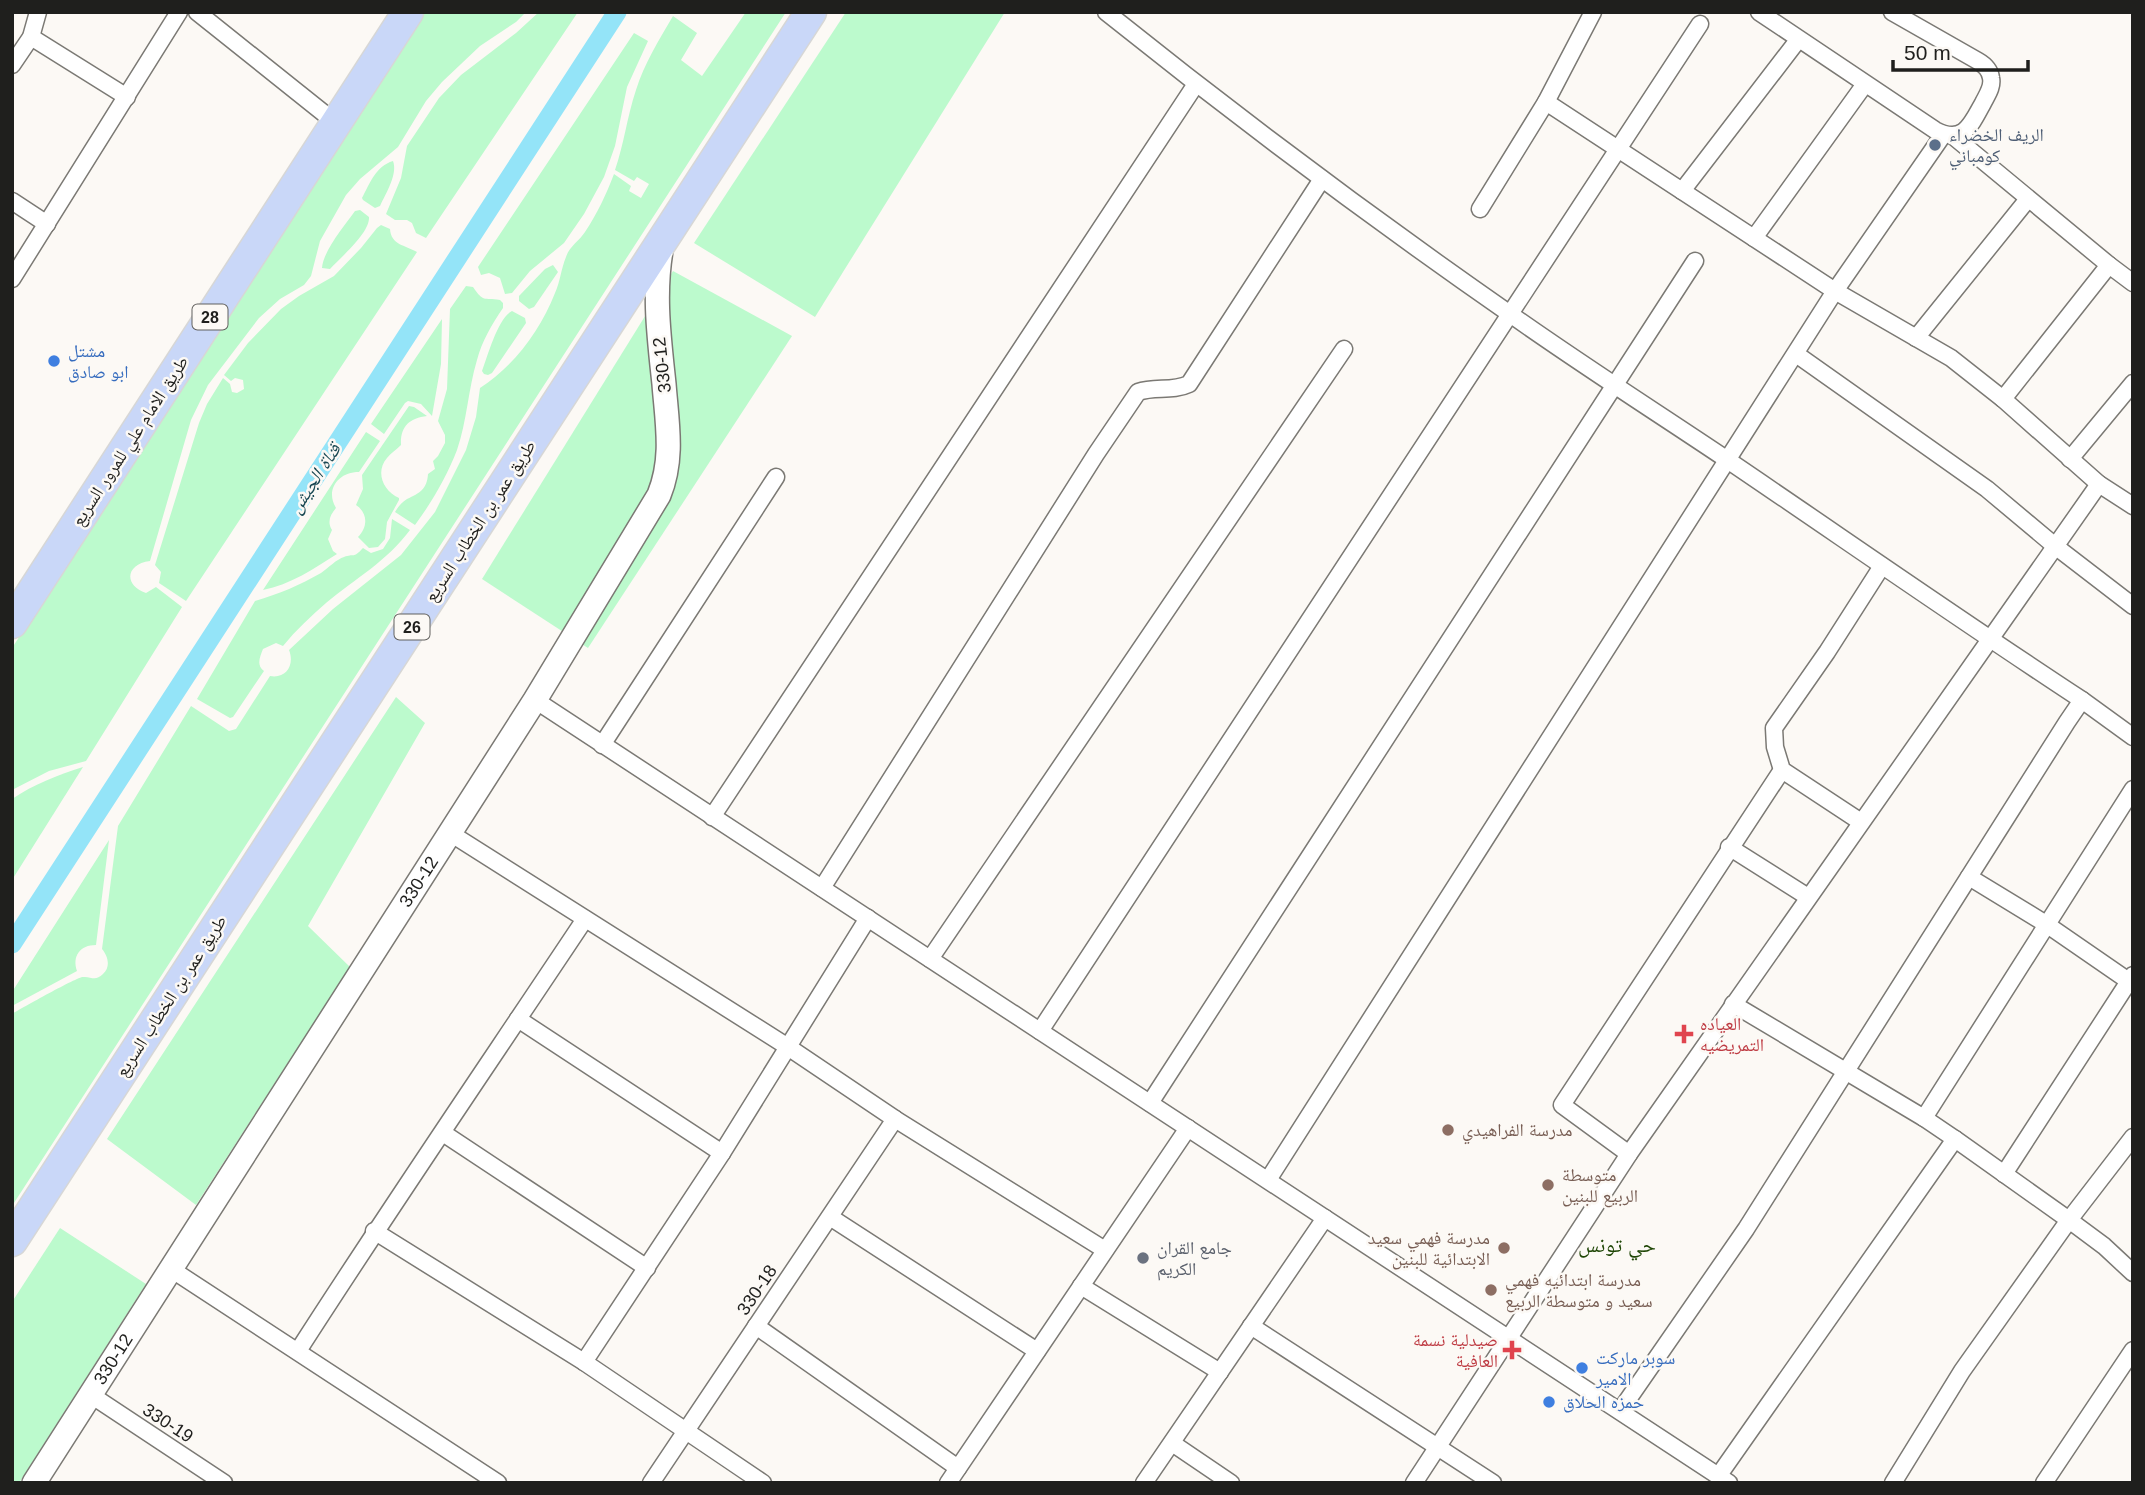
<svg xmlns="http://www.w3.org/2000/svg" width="2145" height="1495" viewBox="0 0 2145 1495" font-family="Helvetica,'Noto Naskh Arabic',sans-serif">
	<rect width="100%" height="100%" fill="#fcf9f5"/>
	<g fill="#bcfacd">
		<path d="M 425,12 L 526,12 L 516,22 L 480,46 L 442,82 L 426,101 L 398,147 L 360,179 L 346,195 L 320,241 L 311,276 L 304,285 L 280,299 L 259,318 L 208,385 L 191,420 L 150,561 C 126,564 123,585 146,593 L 156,587 L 182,607 L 86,761 L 49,771 L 12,790 L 12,648 Z"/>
		<polygon points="539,12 578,12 426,238 416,233 412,223 407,220 395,220 386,214 401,178 407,146 439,98 461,75 516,33"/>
		<path d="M 746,12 L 786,12 L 12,1206 L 12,1014 C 22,1008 77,977 83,977 C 91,976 95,982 103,974 C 111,967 108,956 102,949 L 118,826 L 191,706 L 229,731 L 236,729 L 270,676 C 286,679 295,665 289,650 L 333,609 L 401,555 L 435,512 L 466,450 L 476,417 L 480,388 C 514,366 540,331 555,293 C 560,282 561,269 566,257 C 569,247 580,240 585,232 C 597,214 606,195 614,174 L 631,186 L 629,191 L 641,198 L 649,184 L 637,177 L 634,181 L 615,170 C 624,144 627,117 636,90 C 644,64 659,40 673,16 L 697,33 L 681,60 L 702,76 Z"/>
		<polygon points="846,12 1005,12 815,317 694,243"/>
		<polygon points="634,33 648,41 627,87 615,146 604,177 584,214 564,243 530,271 512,293 505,294 500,278 489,273 481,275 478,267"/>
		<path d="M 393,161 C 398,174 386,193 380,206 L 375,208 L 363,200 L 362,198 C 370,183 376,166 393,161 Z"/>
		<path d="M 360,210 L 369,217 C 370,233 341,257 330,269 L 322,268 C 323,251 345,225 355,211 Z"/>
		<path d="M 381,225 L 390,229 C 391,245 405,245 417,252 L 186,601 L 159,583 L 161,572 L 155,565 L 199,423 L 207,404 L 223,378 L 230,384 L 232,392 L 237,393 L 244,389 L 243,380 L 235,378 L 231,381 L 224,375 L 248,343 L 281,309 L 299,296 L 334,276 L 361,248 L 377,228 Z"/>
		<polygon points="553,265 558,272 534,307 529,309 519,301 519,296 545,269"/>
		<polygon points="673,271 792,336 588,648 482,579"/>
		<path d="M 466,286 L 473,287 C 484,303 483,297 500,300 L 503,303 L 503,308 C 492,324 482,341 477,360 C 468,390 467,421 457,450 C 447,476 432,502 415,525 L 395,512 C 398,507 402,502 407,499 C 420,493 427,489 428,474 L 435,469 L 433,461 L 438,456 L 445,443 L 445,435 L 438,421 L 447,389 L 450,309 Z"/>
		<path d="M 512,311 L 525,318 L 526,323 L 492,373 L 488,375 L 484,374 L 482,371 C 488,355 498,318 512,311 Z"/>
		<polygon points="442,319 441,364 432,416 421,404 408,401 405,403 384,434 371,424"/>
		<path d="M 409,406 L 414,407 L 427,416 C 409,418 400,427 401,445 C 396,450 391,453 387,458 C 375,472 383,491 399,498 L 399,500 L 387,522 L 385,539 L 378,547 L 369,548 L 358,537 C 368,527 368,513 356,505 L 363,489 L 362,475 Z"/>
		<path d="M 366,432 L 380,441 L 359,472 C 338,472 325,490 336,508 C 330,515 327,522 332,530 L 328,539 L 333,551 L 337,554 C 315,568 290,585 263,590 Z"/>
		<path d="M 392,519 L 410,530 C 386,562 356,578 326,603 C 311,616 296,630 283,646 L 276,643 L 263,649 C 260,657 256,665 264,671 L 233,717 L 230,718 L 197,699 L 255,601 C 279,594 300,585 321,573 C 328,568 337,559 344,557 C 354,553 353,559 363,548 L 371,553 L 383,549 L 390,538 Z"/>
		<polygon points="396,697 425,723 308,926 350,967 196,1205 107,1139"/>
		<path d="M 83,767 L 12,880 L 12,799 C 34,784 58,775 83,767 Z"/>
		<path d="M 109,840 L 96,945 C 80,945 72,956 77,971 L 12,1006 L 12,992 Z"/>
		<polygon points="60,1228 146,1284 19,1483 12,1483 12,1302"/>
	</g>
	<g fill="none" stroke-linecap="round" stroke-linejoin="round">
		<polyline stroke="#94e4f8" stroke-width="19" points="12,944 617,12"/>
		<defs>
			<g id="street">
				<polyline points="197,12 336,123"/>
				<path d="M 1106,12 C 1237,117 1372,218 1510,314 C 1582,365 1656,412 1729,461 C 1847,541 1963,622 2082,700 L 2067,722 L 1746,1229 L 1620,1411"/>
				<path d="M 1759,12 L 1935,130 C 1963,145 1971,125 1983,103 C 1987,95 1993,87 1991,78 C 1990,70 1985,65 1978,61 L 1892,12"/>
				<polyline points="31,37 127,97"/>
				<polyline points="12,65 31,37 38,12"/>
				<polyline points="1546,102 1835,291 1951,358 2003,399 2099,484 2133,506"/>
				<polyline points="1953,136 2109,265 2133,283"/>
				<polyline points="1682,191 1798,40"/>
				<polyline points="12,201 47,224"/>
				<polyline points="1480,209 1546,102 1593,12"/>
				<polyline points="1754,238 1865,84"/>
				<polyline points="12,279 179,12"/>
				<polyline points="1916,338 2028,199"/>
				<polyline points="1796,354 1987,489 2055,546 2133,606"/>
				<polyline points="2003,399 2109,265"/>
				<polyline points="2070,459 2133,383"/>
				<polyline points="535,700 1729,1483"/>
				<polyline points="2082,700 2133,737"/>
				<polyline points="602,745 776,477"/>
				<polyline points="712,817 1196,84"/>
				<polyline points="1861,822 1782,770 1775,747 1774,728 1827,652 1882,566"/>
				<polyline points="450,833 788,1047 895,1119 1105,1250"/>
				<polyline points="1729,847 1808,897"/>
				<polyline points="1969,877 2046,924 2133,984"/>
				<path d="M 822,888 L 1096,454 L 1138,392 C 1155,386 1172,392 1189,384 L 1322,179"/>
				<polyline points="930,959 1344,349"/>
				<polyline points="1733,1004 1924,1118 1955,1139 2069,1220 2104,1246 2133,1273"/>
				<polyline points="518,1019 722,1153"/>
				<polyline points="1040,1031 1700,24"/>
				<polyline points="1150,1103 1695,261"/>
				<polyline points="1924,1118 2133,789"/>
				<polyline points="443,1133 647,1268"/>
				<polyline points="1629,1154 1562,1105 1782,770"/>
				<polyline points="2004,1174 2133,975"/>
				<polyline points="1268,1180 1835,291 1943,135"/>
				<polyline points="830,1217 1037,1351"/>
				<polyline points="374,1231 584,1362 763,1483"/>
				<polyline points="171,1269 498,1483"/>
				<polyline points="1081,1286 1220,1372"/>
				<polyline points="756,1326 958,1468"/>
				<polyline points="1251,1326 1493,1483"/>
				<path d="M 298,1351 C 391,1206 489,1063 585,919"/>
				<polyline points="584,1362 722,1153 868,918"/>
				<polyline points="91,1395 224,1483"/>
				<polyline points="1172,1443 1231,1483"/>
				<polyline points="1719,1475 1955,1139"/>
				<polyline points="651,1483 895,1119"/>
				<polyline points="948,1483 1188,1128"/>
				<polyline points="1144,1483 1325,1218"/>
				<polyline points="1414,1483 1629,1154 2099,484"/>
				<polyline points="1893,1483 1962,1371 2069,1220 2133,1137"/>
				<polyline points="2044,1483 2133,1350"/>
			</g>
			<g id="secondary">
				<path id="s1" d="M 34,1483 L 535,700 L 659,495 C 674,458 667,423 664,384 C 659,337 653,292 662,245"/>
			</g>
			<g id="highway">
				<polyline points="12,623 408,12"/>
				<polyline points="12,1241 811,12"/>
			</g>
		</defs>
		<use href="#street" stroke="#7b7974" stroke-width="19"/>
		<use href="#secondary" stroke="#7b7974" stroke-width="26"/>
		<use href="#highway" stroke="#d7d7d6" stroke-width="33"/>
		<use href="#street" stroke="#fff" stroke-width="16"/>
		<use href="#secondary" stroke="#fff" stroke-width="23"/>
		<use href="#highway" stroke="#c9d7f8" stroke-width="30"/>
	</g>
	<circle fill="#5c6f8a" stroke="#fcf9f5" stroke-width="2.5" cx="1935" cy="145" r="7"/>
	<g fill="#3f7fe0" stroke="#fcf9f5" stroke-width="2.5">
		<circle cx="54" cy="361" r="7"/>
		<circle cx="1582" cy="1368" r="7"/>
		<circle cx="1549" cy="1402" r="7"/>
	</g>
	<g fill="#e0444e" stroke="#fcf9f5" stroke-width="2.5">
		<path d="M1680.5 1023.5h7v7h7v7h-7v7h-7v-7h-7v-7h7z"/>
		<path d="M1508.5 1339.5h7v7h7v7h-7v7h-7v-7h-7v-7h7z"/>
	</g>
	<g fill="#8d6e63" stroke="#fcf9f5" stroke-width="2.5">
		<circle cx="1448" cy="1130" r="7"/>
		<circle cx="1548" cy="1185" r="7"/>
		<circle cx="1504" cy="1248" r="7"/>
		<circle cx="1491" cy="1290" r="7"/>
	</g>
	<circle fill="#6b7280" stroke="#fcf9f5" stroke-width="2.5" cx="1143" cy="1258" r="7"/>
	<g text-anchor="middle" stroke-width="5" stroke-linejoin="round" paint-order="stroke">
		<g fill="#fcf9f5" stroke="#61605e" stroke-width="2">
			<rect x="192.5" y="304.5" width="35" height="25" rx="5"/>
			<rect x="394.5" y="614.5" width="35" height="25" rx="5"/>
		</g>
		<g font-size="16" font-weight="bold" fill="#1f1f1d">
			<text x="210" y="323">28</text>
			<text x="412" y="633">26</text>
		</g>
		<g font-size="18" fill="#4e5e75" stroke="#fcf9f5" text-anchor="start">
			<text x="1949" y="141">الريف الخضراء<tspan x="1949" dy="21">كومباني</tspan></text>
		</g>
		<g font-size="18" fill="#366cbe" stroke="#fcf9f5" text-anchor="start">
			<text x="68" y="357">مشتل<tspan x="68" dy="21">ابو صادق</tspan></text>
			<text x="1596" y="1364">سوبر ماركت<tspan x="1596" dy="21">الامير</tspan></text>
			<text x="1563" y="1408">حمزه الحلاق</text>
		</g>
		<g font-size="18" fill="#1f1f1d" stroke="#fcf9f5">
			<text transform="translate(662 365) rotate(-96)" y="6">330-12</text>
			<text transform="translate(130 441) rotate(-57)" y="6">طريق الامام علي للمرور السريع</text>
			<text transform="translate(480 521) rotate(-57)" y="6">طريق عمر بن الخطاب السريع</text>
			<text dy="6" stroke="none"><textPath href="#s1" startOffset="714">330-12</textPath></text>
			<text transform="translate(171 996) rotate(-57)" y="6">طريق عمر بن الخطاب السريع</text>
			<text transform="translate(757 1290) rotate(-56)" y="6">330-18</text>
			<text dy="6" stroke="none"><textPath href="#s1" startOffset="147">330-12</textPath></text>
			<text transform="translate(168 1423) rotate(33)" y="6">330-19</text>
		</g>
		<g font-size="18" fill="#be3a42" stroke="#fcf9f5" text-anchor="start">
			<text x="1700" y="1030">العياده<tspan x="1700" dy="21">التمريضيه</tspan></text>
			<text x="1498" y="1346" text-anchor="end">صيدلية نسمة<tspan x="1498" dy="21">العافية</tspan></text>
		</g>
		<g font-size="18" fill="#785e54" stroke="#fcf9f5" text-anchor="start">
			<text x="1462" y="1136">مدرسة الفراهيدي</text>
			<text x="1562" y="1181">متوسطة<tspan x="1562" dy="21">الربيع للبنين</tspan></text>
			<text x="1490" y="1244" text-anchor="end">مدرسة فهمي سعيد<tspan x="1490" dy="21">الابتدائية للبنين</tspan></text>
			<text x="1505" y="1286">مدرسة ابتدائيه فهمي<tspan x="1505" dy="21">سعيد و متوسطة الربيع</tspan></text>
		</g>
		<g font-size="18" fill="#5b616d" stroke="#fcf9f5" text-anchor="start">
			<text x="1157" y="1254">جامع القران<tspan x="1157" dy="21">الكريم</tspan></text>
		</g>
		<g font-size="19" font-style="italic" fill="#194853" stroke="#fcf9f5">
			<text transform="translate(314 478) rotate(-57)" y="7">قناة الجيش</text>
		</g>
		<g font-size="21" fill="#1f4606" stroke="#fcf9f5">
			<text x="1617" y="1252">حي تونس</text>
		</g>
	</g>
	<rect width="2145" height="1495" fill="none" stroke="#1f1f1d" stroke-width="28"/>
	<path d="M1893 60v10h135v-10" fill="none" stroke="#1f1f1d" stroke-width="3.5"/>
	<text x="1904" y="60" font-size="21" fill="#1f1f1d" stroke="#fcf9f5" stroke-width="5" paint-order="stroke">50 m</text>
</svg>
